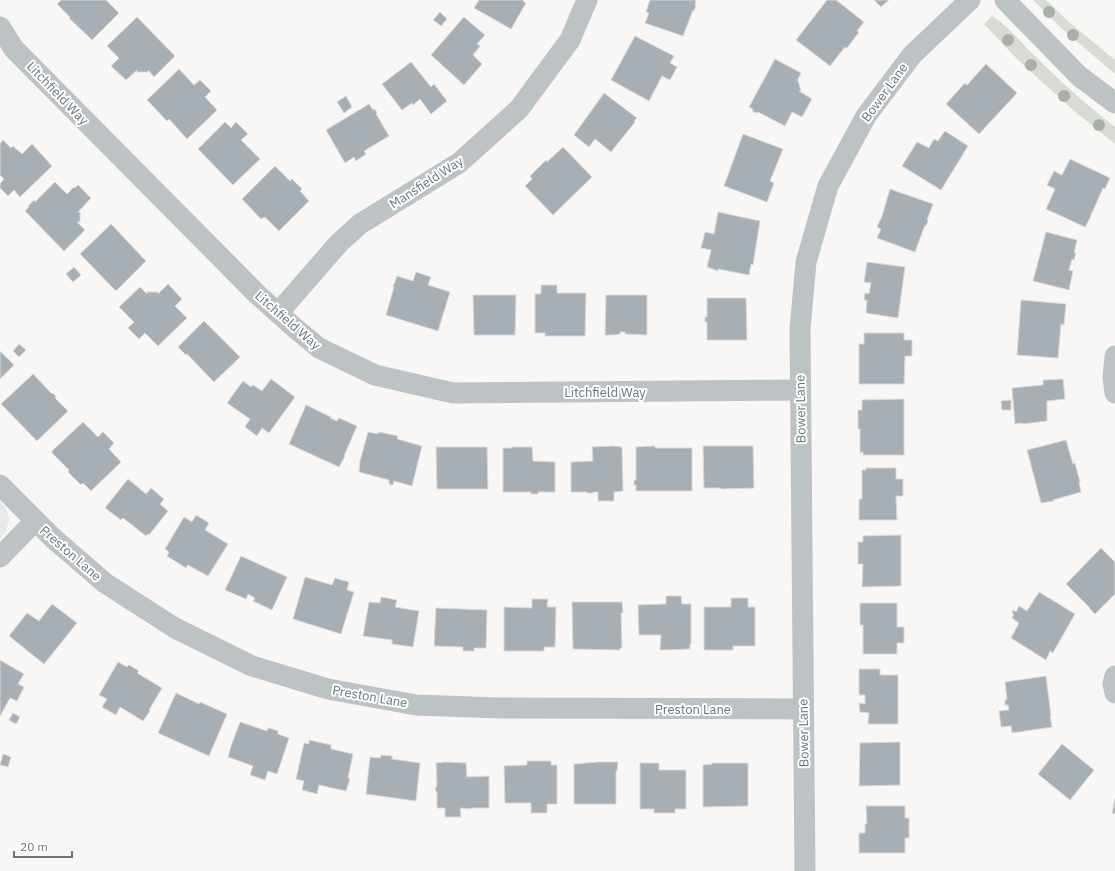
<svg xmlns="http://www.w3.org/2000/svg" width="1115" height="871" viewBox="0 0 1115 871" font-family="'IBM Plex Sans',sans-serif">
	<rect width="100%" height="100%" fill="#f8f7f5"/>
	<polygon fill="#e8e9e9" points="0,501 7,510 9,519 6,532 0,539"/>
	<g fill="#d8dcd5">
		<polygon points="1033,0 1046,0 1068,21 1115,60 1115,74 1061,28"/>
		<path d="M 992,16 C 1009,26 1021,43 1035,56 C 1060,81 1087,105 1115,127 L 1115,144 L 1073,110 L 1041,81 L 1016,58 L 984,24 Z"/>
	</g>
	<g fill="#a7aeb4" stroke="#d9d9d8">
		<polygon points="61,0 106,0 119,13 92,40 69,18 70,17 57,4"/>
		<polygon points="479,0 524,0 523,1 526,3 511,29 474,8"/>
		<polygon points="650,0 696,0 695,5 696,5 694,11 693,10 683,36 645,23 649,13 646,12"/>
		<polygon points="827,0 836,0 864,22 857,31 859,32 847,48 845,47 830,66 796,40"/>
		<polygon points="874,0 889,0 881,7"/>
		<polygon points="440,12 447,19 441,26 433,20"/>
		<polygon points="137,17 175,56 154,77 148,70 148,72 137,72 137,70 126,80 111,66 119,58 107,46"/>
		<polygon points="464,17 485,35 477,44 480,46 473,55 482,64 464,85 431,55"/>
		<polygon points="635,36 674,56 670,63 677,67 670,80 662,76 649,101 611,80"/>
		<polygon points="775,59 801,73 797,81 798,80 801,91 799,91 812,99 802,117 792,112 785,126 758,112 757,113 752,111 753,109 749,107"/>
		<polygon points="411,62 431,87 434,84 447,101 431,114 420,99 413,105 412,103 402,110 382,84"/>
		<polygon points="986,64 1017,93 979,134 946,104 965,83 967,85"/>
		<polygon points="179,69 194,85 200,80 211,91 205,97 217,110 187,139 169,119 167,121 147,100"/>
		<polygon points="604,93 637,118 634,121 635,122 611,152 595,139 589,147 574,135"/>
		<polygon points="346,96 352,107 344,113 337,102"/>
		<polygon points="369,104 373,110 375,109 377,113 376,114 389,136 364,151 366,154 356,161 354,157 345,163 326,130"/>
		<polygon points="225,122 231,128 236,122 248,134 241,140 260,159 233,185 198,149"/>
		<polygon points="945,131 968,146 941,190 902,166 917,142 929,148 934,139 938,141"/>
		<polygon points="743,134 783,149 770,181 774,183 767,202 724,186"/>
		<polygon points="3,140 11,148 13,146 22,154 32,144 52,166 20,197 14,190 8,196 0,188 0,184 4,179 0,175 0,144"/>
		<polygon points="563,147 592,177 553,215 525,186 532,179 530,176 546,160 547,162"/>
		<polygon points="1070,159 1110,178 1105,189 1103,188 1092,213 1091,213 1091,216 1085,227 1046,209 1055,189 1047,185 1054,171 1062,175"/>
		<polygon points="275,166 290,181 292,179 302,189 300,191 309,201 279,231 265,217 261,219 242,199"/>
		<polygon points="55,182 67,194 74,187 75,188 78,185 91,198 78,212 80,212 80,222 77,222 85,230 64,251 25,211 29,207 28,206 34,200 35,202"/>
		<polygon points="890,189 933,204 927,220 928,221 926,226 925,225 915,252 877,238 881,229 877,227 882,216"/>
		<polygon points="718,212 760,221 753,265 751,264 749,275 718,269 718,271 707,267 711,250 701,248 705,232 714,234"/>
		<polygon points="111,224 146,261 116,291 80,254"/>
		<polygon points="1046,232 1077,240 1074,253 1076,253 1074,260 1072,259 1069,270 1073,271 1069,290 1033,281"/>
		<polygon points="867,262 905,267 898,318 866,313 867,300 864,300 865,293 869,294 871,283 864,282"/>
		<polygon points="74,267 81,275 73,282 66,274"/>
		<polygon points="416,272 431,277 428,285 450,292 438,331 386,315 394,287 393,286 395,282 397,276 413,281"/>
		<polygon points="168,284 182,299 175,306 187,318 158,346 145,333 139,339 128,328 134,322 119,307 140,287 147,294 147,292 158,292 158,294"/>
		<polygon points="541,285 557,285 557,293 586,293 585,336 545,336 545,333 535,333 535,294 541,294"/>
		<polygon points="473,295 516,295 515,335 474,335"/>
		<polygon points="606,295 647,295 647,335 625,334 625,332 620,332 620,334 614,335 605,335"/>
		<polygon points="707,298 746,298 747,340 707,340 707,322 705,322 705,317 707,317"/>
		<polygon points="1021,300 1066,304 1064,325 1061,324 1058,358 1017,355"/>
		<polygon points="204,321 240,357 214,382 187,354 186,355 178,347"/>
		<polygon points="864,333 904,333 904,340 912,340 912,356 905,356 904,384 859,384 859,344 864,344"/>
		<polygon points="19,344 26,350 19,357 13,351"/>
		<polygon points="0,351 14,365 0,379"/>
		<polygon points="33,374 52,394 53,393 56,397 55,398 68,411 37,441 1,404"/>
		<polygon points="271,379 295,397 269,433 262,428 257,436 245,427 250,419 227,403 243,381 251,387 253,385 262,391"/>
		<polygon points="1063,379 1065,399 1047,401 1047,421 1022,424 1022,423 1015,424 1012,388 1043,385 1043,380"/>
		<polygon points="904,399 904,455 863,455 863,452 860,453 860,429 858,429 858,410 862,410 862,400"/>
		<polygon points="1011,400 1011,410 1002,410 1001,401"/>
		<polygon points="306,405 331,417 330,418 337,421 339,418 357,426 344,456 345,456 339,467 289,444"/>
		<polygon points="83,422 98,437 103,432 114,443 109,449 121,462 91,491 83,483 81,485 68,472 69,470 52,453 52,451"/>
		<polygon points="368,432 378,434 379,432 398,436 397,439 422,446 412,486 394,481 393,485 389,484 389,480 359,472 360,461"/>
		<polygon points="1066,440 1073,464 1075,463 1080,482 1079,482 1081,492 1053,500 1054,501 1041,503 1027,450"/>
		<polygon points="613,446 622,447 623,491 614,492 614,501 598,501 598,492 593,492 593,493 587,493 587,492 571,492 571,462 593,461 592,447"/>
		<polygon points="655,446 655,448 692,448 692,491 636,491 636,485 634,485 634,480 636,480 636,447"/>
		<polygon points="703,446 753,446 754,488 721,489 721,488 704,488"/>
		<polygon points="436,447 487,447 488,489 437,489"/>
		<polygon points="512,447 532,447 533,461 555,462 555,492 538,492 538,494 531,494 531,492 503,492 503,448 512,448"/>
		<polygon points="866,468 896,468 896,479 903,479 903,496 896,496 897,520 859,520 859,499 862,499 862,470 866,470"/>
		<polygon points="128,479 146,494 151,488 164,499 160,504 168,511 149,535 148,534 146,536 123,518 121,520 105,508"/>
		<polygon points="196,515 209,523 205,530 228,544 208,576 188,565 186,568 167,556 169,552 165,549 184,517 192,522"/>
		<polygon points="901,535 901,586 862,587 863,564 858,564 858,542 863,542 863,536"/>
		<polygon points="1101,548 1115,562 1115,594 1095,614 1090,609 1090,608 1066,584"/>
		<polygon points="241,556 287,577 272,610 253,601 255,598 248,594 246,599 225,590"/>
		<polygon points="305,577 332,585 335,578 349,582 347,590 354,592 341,634 293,619"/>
		<polygon points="1039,592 1075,614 1055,649 1053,653 1050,651 1046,660 1011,638 1019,623 1012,618 1014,614 1012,613 1013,610 1016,612 1019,606 1027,611"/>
		<polygon points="666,596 681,596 682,604 691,604 691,644 690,644 690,649 660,650 661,635 639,635 638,605 666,604"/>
		<polygon points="381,597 397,600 395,607 419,611 413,647 392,644 392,640 363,636 369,602 380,603"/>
		<polygon points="731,598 748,598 748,607 755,607 755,646 733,646 733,650 704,650 704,607 731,607"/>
		<polygon points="532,599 548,599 547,607 556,607 555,647 544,647 544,651 504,651 504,607 532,608"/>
		<polygon points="572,602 622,602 623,613 621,613 622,648 620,648 620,650 573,649"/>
		<polygon points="860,603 897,603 897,627 904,627 904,643 897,643 897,654 863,654 863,625 860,625"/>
		<polygon points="52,604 77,623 44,664 9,636 27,613 39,621"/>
		<polygon points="436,608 487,610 486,648 474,648 474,651 463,651 463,647 434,646"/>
		<polygon points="0,660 24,674 18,684 24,687 17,701 10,698 0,716"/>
		<polygon points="118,662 127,667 129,665 139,671 137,673 162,688 149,710 150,711 143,721 120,707 116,715 102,707 107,699 99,695"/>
		<polygon points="859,669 880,669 880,675 898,675 898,724 868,724 869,713 860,712 859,703 865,704 865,695 859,695"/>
		<polygon points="1046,676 1051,716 1050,716 1052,727 1012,733 1011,726 1001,727 999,711 1009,710 1008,705 1005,705 1005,700 1007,699 1005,682"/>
		<polygon points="176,693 199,704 200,702 227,714 209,756 158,733"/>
		<polygon points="13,713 20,717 16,724 9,720"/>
		<polygon points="240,722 267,731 268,728 272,729 278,731 278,734 289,738 277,774 268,771 265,780 250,775 253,766 228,757 231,746"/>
		<polygon points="309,740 331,745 331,749 353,754 348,778 350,779 346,791 319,785 317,794 302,790 304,781 296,779 304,743 309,744"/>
		<polygon points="900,742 900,785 859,786 860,743"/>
		<polygon points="1062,744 1094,770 1070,800 1038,774"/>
		<polygon points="3,754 11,757 8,767 0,765"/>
		<polygon points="381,755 392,756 392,759 420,763 416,801 366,794 370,757 380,758"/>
		<polygon points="527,761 551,761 551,765 557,765 557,804 547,804 547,813 531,813 531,803 505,803 504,766 527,765"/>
		<polygon points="445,762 466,763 467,777 489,776 489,808 471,808 471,809 460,808 461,817 445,817 445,808 437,808 437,792 435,790 437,785 436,763"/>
		<polygon points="598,762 618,762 617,771 616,771 616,804 574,804 574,764"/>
		<polygon points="640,763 659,763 659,770 686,770 686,809 675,809 675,813 654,813 654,809 640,809"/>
		<polygon points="712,763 748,763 748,806 703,807 703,765 712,764"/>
		<polygon points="1115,798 1115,814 1112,813"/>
		<polygon points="866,806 905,806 905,818 909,818 909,838 905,838 905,853 859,853 859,833 865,833 865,824 867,824"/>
	</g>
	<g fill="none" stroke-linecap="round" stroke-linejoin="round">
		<g stroke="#bdc2c5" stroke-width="21">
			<polyline points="1005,0 1079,76 1115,103"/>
			<polyline points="0,27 14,49 258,295 296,329 319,348 375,375 453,393 800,390"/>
			<polyline points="278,313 339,243 360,224 459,163 519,109 570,40 587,0"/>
			<polyline points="1115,356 1113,377 1115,393"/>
			<polyline points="0,485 54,539 105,583 175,628 252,666 328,689 416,705 500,708 803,709"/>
			<polyline points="0,557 35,521"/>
			<polyline points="1115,676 1113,684 1115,693"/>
			<polyline points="805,871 800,329 806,262 828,186 866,116 912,55 970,0"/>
		</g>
	</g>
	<g fill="#a9b0a5">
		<circle cx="1049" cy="12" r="6"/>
		<circle cx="1073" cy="35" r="6"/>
		<circle cx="1008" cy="40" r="6"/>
		<circle cx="1031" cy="65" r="6"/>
		<circle cx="1064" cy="96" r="6"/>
		<circle cx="1099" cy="125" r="6"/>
	</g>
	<g text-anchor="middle" stroke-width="4" stroke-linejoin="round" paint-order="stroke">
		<g font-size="13" fill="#66747d" stroke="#fff">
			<text transform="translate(884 92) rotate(-54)" y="5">Bower Lane</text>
			<text transform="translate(58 93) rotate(46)" y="5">Litchfield Way</text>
			<text transform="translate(426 182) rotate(-33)" y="5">Mansfield Way</text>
			<text transform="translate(288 320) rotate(41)" y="5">Litchfield Way</text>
			<text x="605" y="397">Litchfield Way</text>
			<text transform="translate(800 409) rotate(-91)" y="5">Bower Lane</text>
			<text transform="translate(71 553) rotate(41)" y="5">Preston Lane</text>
			<text transform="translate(370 696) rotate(10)" y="5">Preston Lane</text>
			<text x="693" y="714">Preston Lane</text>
			<text transform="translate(803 733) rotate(-91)" y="5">Bower Lane</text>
		</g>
	</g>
	<path d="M14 851v6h58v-6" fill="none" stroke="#66747d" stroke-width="2"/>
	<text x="20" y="851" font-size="12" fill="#66747d" stroke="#ffffff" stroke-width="3" paint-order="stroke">20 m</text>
</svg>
